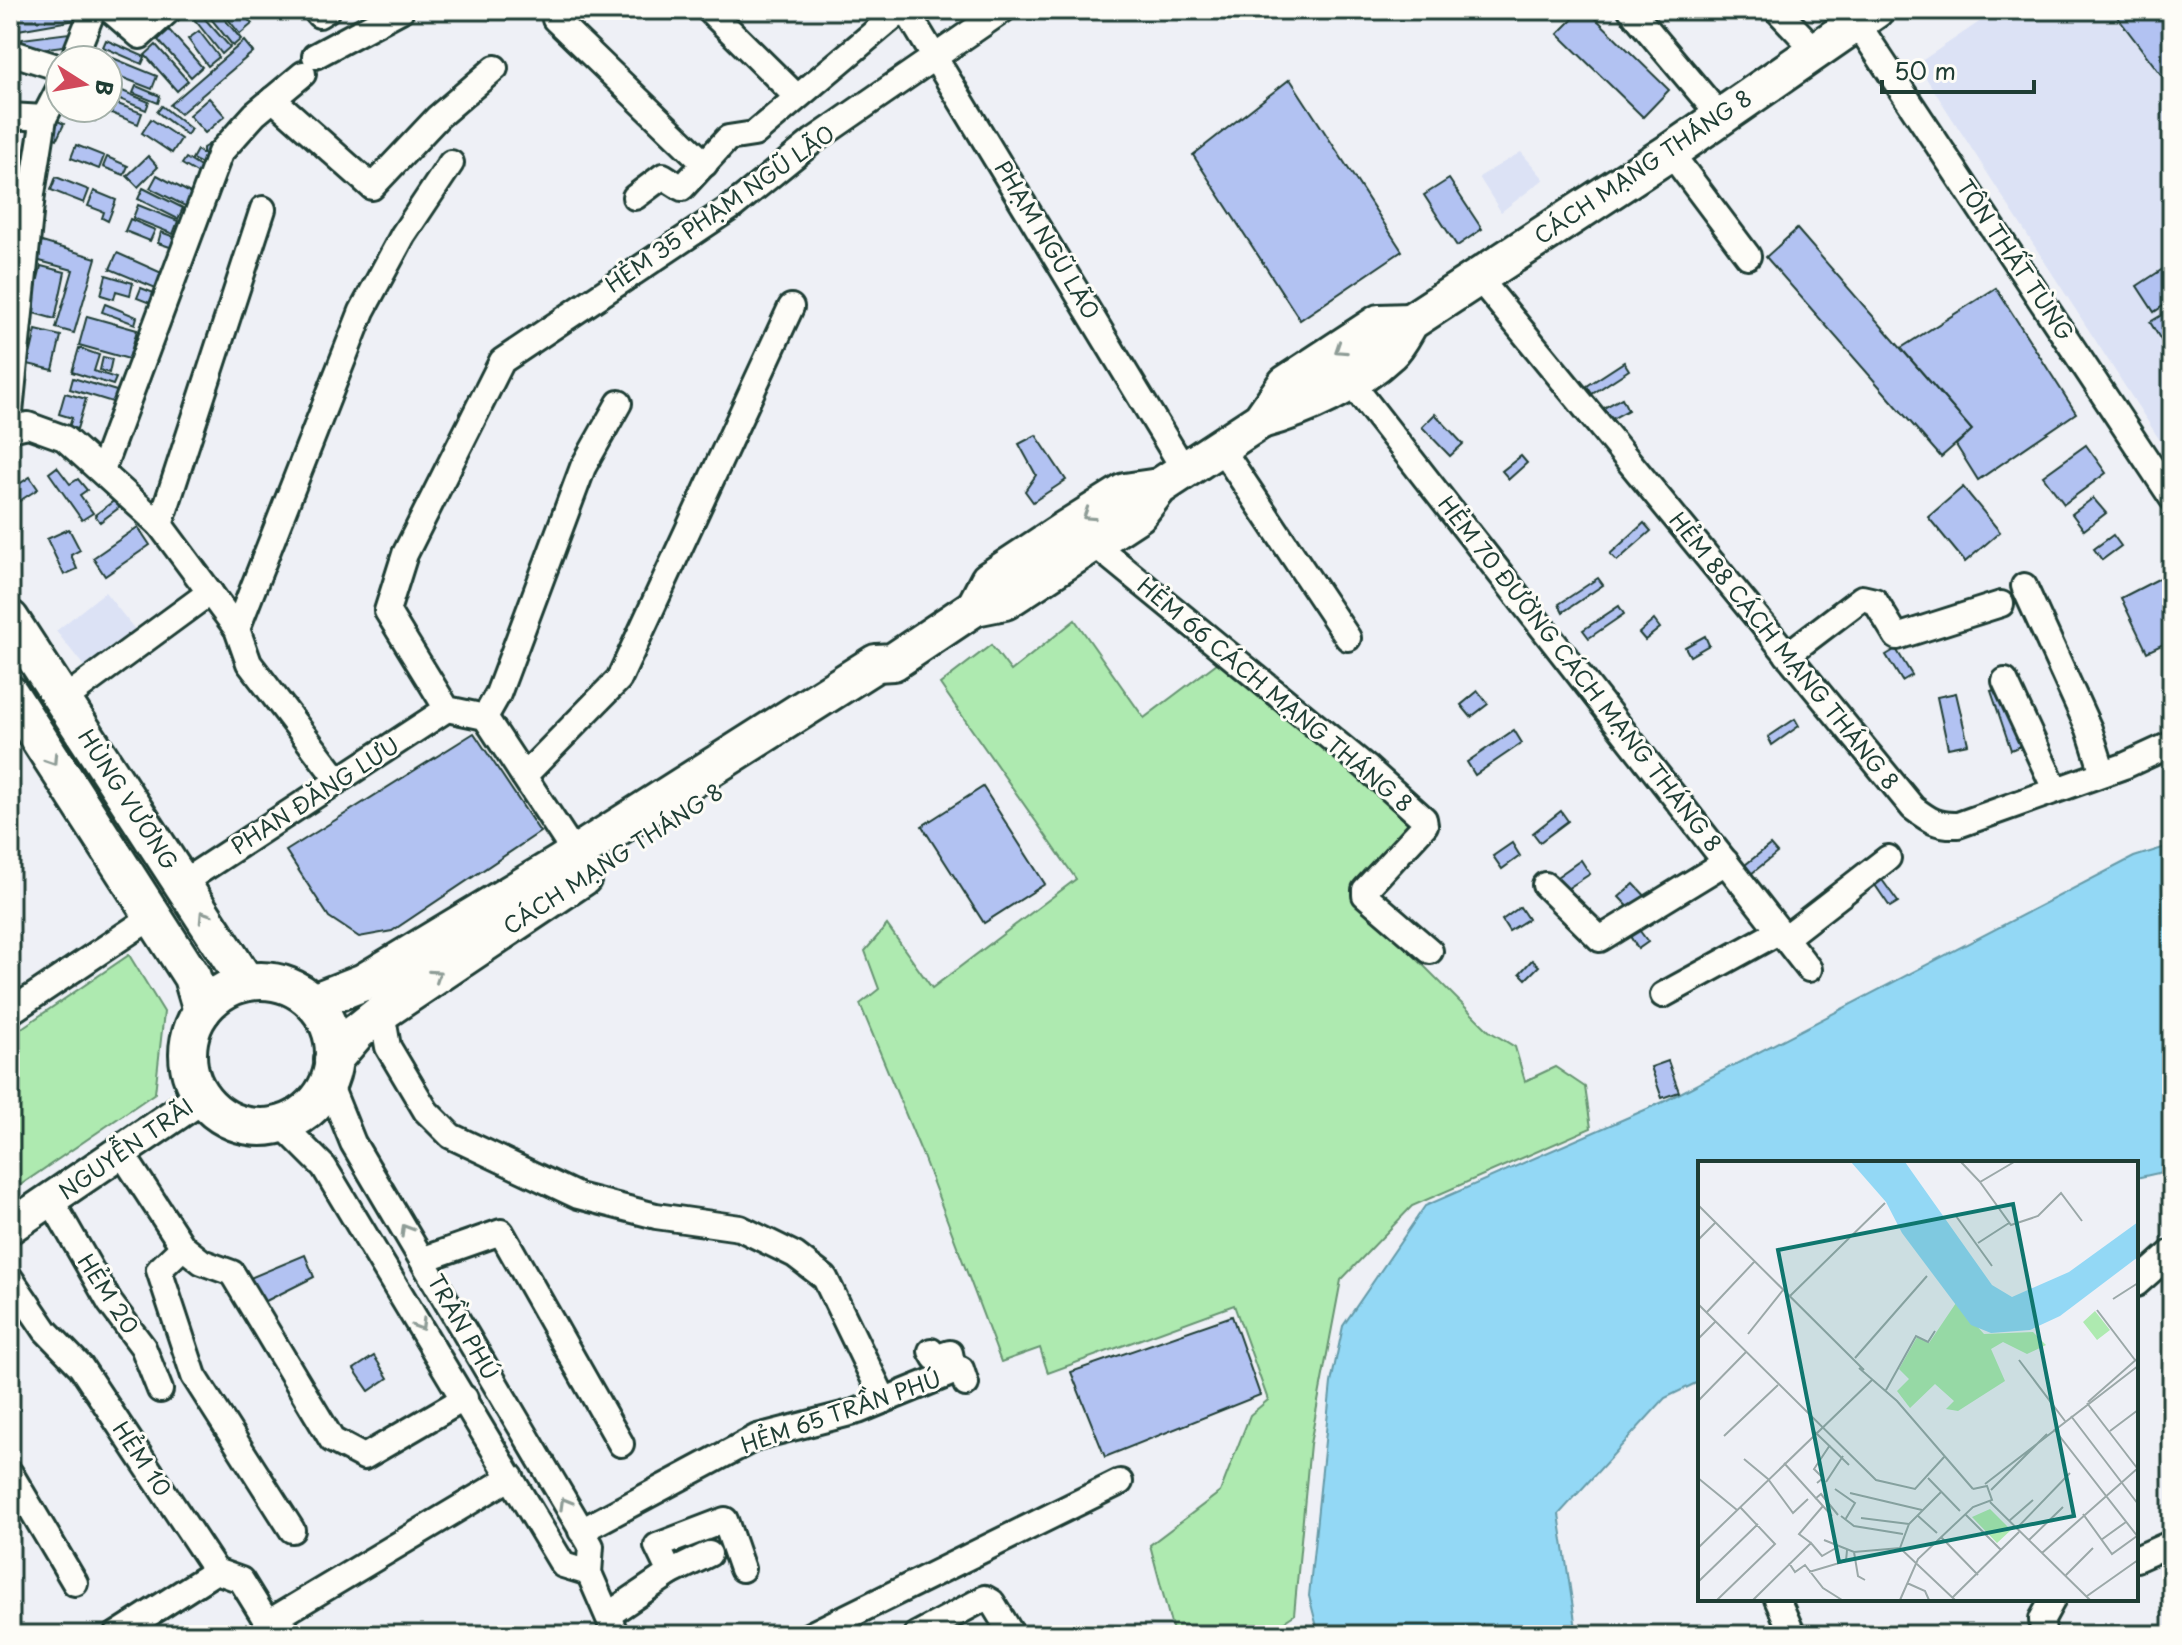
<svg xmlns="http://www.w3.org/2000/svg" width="2182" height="1645" viewBox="0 0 2182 1645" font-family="'Playpen Sans',sans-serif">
	<rect width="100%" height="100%" fill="#eef0f6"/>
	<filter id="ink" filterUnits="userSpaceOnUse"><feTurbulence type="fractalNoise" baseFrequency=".0125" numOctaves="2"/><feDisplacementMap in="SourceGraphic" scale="16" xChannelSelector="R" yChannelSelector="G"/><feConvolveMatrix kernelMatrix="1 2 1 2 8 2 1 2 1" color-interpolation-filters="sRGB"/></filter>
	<g filter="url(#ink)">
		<g fill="#dce2f5">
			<polygon points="1997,10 2172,10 2172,459 1917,64"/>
			<polygon points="1521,152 1544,179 1501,212 1479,177"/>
			<polygon points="105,592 136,631 87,670 56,631"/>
		</g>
		<g fill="#aeeab0" stroke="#669472" stroke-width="2">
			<polygon points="1075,620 1144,718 1221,660 1414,823 1353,895 1489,1031 1515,1047 1525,1081 1555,1067 1585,1087 1591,1128 1412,1206 1341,1280 1310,1444 1294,1615 1263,1635 1174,1635 1150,1545 1220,1492 1250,1415 1268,1400 1234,1305 1048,1373 1040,1348 1001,1362 921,1151 860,1004 879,989 865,951 887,925 932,988 1076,879 940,684 991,645 1011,671"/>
			<polygon points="129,955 164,1012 155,1093 10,1192 10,1036"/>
		</g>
		<polygon fill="#93d8f5" stroke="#659aa8" stroke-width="2" points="2172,845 2172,1170 2136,1178 2136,1163 1700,1163 1700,1381 1665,1398 1559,1514 1577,1635 1319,1635 1309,1596 1331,1383 1343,1326 1425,1206 1663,1102 2134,857"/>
		<g fill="#b2c2f2" stroke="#1f3d34" stroke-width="2">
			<polygon points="54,10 75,10 76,20 18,30 17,15"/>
			<polygon points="129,10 157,10 144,29"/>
			<polygon points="197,10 230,47 222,54 191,15"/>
			<polygon points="204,10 217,10 241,39 233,46"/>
			<polygon points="221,10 240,10 252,24 240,34"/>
			<polygon points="1582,10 1587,10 1669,90 1643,117 1558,34"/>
			<polygon points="2112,10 2157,10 2172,30 2172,89"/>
			<polygon points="169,30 202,67 191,77 158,40"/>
			<polygon points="199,31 219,57 208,66 188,39"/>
			<polygon points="69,33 71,45 24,51 22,39"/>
			<polygon points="106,40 145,57 142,64 103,47"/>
			<polygon points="244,41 253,52 180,114 170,105"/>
			<polygon points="156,45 188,81 177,91 145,55"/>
			<polygon points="103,54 157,76 152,89 108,72 108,60 100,60"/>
			<polygon points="108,74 121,79 118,88 108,84"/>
			<polygon points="1290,79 1402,251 1300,320 1193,155"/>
			<polygon points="108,85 149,102 146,110 108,94"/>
			<polygon points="136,86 160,96 158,103 133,93"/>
			<polygon points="209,98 225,116 205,133 189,115"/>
			<polygon points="115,103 142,113 138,124 111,113"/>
			<polygon points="162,106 191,129 187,135 157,112"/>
			<polygon points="64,108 100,108 95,121"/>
			<polygon points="54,119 64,124 57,139 47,134"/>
			<polygon points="151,119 181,139 172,153 142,133"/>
			<polygon points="216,140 208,167 192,159 197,150 203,154 203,148"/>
			<polygon points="76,145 104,156 99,169 71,158"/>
			<polygon points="148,156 158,167 138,187 127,176"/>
			<polygon points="107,157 128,166 124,175 103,167"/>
			<polygon points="186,158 205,170 202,176 182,164"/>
			<polygon points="157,175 194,195 187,207 150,188"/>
			<polygon points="56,177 89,190 84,203 51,190"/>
			<polygon points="1449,179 1482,229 1457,246 1424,195"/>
			<polygon points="143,188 183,208 178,219 138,199"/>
			<polygon points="94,191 116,200 108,221 102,218 104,212 88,206"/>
			<polygon points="138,205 178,221 173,234 133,218"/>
			<polygon points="130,219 155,230 150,241 125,231"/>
			<polygon points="1797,229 1972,430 1941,457 1766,257"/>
			<polygon points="161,232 177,238 173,248 158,243"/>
			<polygon points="42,242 96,258 74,333 56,328 73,270 36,260"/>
			<polygon points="117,253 164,274 158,289 110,269"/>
			<polygon points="2172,263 2172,300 2154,312 2137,286"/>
			<polygon points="41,266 65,272 55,319 30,312"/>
			<polygon points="106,275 133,283 130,295 116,291 114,299 101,295"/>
			<polygon points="141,288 159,295 155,305 137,298"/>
			<polygon points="1996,288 2076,413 1978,480 1956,445 1972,430 1901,348"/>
			<polygon points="105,304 137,317 135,324 102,312"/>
			<polygon points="2172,309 2172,358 2150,322"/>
			<polygon points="87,316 137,330 129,359 79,345"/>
			<polygon points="36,330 61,336 53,370 28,364"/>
			<polygon points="79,348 99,355 94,371 116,378 113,385 72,372"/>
			<polygon points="103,357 112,359 109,373 100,370"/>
			<polygon points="1624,362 1629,370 1592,394 1587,386"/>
			<polygon points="73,378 123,393 119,404 70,389"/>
			<polygon points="65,393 86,399 77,429 69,427 72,418 59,414"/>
			<polygon points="1622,398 1628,410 1610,420 1604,408"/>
			<polygon points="1435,414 1463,444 1450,456 1422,427"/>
			<polygon points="1036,435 1066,480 1033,502 1025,491 1036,475 1019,444"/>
			<polygon points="2086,445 2106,473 2064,504 2043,476"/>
			<polygon points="1521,456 1527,463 1509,479 1502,471"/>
			<polygon points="57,467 70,484 78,479 87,490 80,495 93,513 82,520 49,473"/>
			<polygon points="30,477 38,489 10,507 10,490"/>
			<polygon points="1963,487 2000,532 1965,562 1928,517"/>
			<polygon points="2093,498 2106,513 2084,530 2072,514"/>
			<polygon points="115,500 120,507 100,522 95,515"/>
			<polygon points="1644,523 1651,531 1617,561 1610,554"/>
			<polygon points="138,527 150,545 105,576 93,558"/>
			<polygon points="69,529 80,550 71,555 77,569 64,575 47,539"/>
			<polygon points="2113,535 2121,546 2102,560 2094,549"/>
			<polygon points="2172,572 2172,640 2147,652 2121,598"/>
			<polygon points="1598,578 1603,585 1563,612 1559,604"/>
			<polygon points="1619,606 1624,614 1589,638 1583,630"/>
			<polygon points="1654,620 1660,628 1645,640 1639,633"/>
			<polygon points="1705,636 1709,645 1690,656 1685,647"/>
			<polygon points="1896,649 1912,675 1902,681 1886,655"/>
			<polygon points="2006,686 2026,744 2011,750 1991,691"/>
			<polygon points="1478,691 1488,704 1471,717 1461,705"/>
			<polygon points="1956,693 1968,744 1948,748 1937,697"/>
			<polygon points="1795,719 1799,726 1772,745 1768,737"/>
			<polygon points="1514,730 1522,743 1475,775 1467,762"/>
			<polygon points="474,733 540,832 392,931 359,937 329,917 286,851"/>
			<polygon points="983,787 1045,884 984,923 922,826"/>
			<polygon points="1561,811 1568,821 1540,842 1533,833"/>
			<polygon points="1512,843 1520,856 1502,869 1493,856"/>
			<polygon points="1770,845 1777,853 1751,874 1745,865"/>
			<polygon points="1581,860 1590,874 1562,892 1554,879"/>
			<polygon points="1880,877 1898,902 1890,907 1873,882"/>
			<polygon points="1634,884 1651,902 1637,916 1619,897"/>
			<polygon points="1520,907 1528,919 1509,931 1502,920"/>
			<polygon points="1637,927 1648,942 1638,949 1628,933"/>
			<polygon points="1532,960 1539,966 1526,979 1520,973"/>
			<polygon points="1668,1061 1679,1092 1662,1098 1651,1067"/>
			<polygon points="305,1255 314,1277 260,1304 250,1278"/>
			<polygon points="1232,1316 1260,1395 1105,1457 1071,1372"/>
			<polygon points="374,1356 388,1378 369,1391 354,1369"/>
		</g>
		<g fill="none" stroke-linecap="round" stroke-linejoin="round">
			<defs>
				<g id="minor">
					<polyline points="110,10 140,36 169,10"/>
					<polyline points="315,10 319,15 327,10"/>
					<polyline points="709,10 797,97"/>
					<polyline points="906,10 1185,471"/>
					<polyline points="1631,10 1720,116"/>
					<polyline points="1777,10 1816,51"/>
					<polyline points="555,19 705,164"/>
					<polyline points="1857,23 2172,498"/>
					<polyline points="10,52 60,68"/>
					<polyline points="315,56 401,10"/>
					<polyline points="73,60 93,10"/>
					<polyline points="273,99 372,187 438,117 495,68"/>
					<polyline points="10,116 44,118"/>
					<polyline points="1670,152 1748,256"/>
					<polyline points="635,197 663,176 682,188 728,138 754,134 901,10"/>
					<path d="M 1478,277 L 1913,808 C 1929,820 1937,826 1958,825 L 2124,766 L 2172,744"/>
					<polyline points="1349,380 1809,969"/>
					<polyline points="10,412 32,194 44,118 60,87"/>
					<polyline points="10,429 28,425 64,438 160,525 237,629 249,663 338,780"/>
					<polyline points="1221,448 1348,638"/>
					<polyline points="102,470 220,153 255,114 303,74"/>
					<polyline points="160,525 263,209"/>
					<polyline points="1094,544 1366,767 1424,819 1425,825 1365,890 1365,895 1430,951"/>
					<polyline points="2024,586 2089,729 2103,773"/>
					<polyline points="237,629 362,311 403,235 451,163"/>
					<polyline points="1787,655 1862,598 1875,601 1897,637 2001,604"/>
					<polyline points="2005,681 2055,789"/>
					<polyline points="63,700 210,592"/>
					<polyline points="485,717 498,694 583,467 619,403"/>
					<polyline points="524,776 619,679 791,307"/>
					<polyline points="575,854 485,717 447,709 387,611 405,554 502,361 733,206 813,141 1003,10"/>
					<polyline points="182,883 447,709"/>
					<polyline points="1545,885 1600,939 1726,862"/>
					<polyline points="1785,938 1888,858"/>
					<polyline points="1663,995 1780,931"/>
					<polyline points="10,1012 153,916"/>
					<polyline points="382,1012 388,1047 426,1111 451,1136 578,1196 656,1216 740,1228 795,1255 825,1278 884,1400"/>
					<polyline points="328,1081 353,1143 591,1546 589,1573 616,1635"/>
					<polyline points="281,1124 324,1167 563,1565 589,1573"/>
					<polyline points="121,1152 183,1247 202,1262 232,1273 332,1440 364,1457 465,1398"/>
					<polyline points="51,1200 110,1303 143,1347 160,1390"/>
					<polyline points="183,1247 159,1270 194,1376 292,1530"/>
					<polyline points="424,1259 501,1232 621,1444"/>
					<polyline points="10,1278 46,1331 81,1367 216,1571 241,1580 275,1635"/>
					<polyline points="2136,1284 2172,1252"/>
					<polyline points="931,1351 935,1358 950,1353 954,1372"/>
					<polyline points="10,1473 75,1583"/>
					<polyline points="581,1531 757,1437 858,1411 961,1369 966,1384"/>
					<polyline points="2136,1559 2172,1543"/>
					<polyline points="670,1573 709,1554"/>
					<polyline points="1777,1599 1793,1635"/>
					<polyline points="608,1615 670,1573 657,1546 725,1520 742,1569"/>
					<polyline points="269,1622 511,1477"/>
					<polyline points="116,1635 216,1571"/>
					<polyline points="810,1635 1120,1482"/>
					<polyline points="916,1635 985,1598 992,1602 1012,1635"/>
					<polyline points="2043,1635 2042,1619 2053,1599"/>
				</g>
				<polyline id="major" points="10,1227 201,1097"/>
				<g id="highway">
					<path d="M 1261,420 C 1305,408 1355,385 1389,353 C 1398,345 1404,332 1410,322 L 1670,152 L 1875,10"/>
					<polyline points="975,607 989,580 1066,529 1125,492 1159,487"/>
					<polyline points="10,619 246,982"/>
					<polyline points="10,694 192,977 202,1011"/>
					<circle cx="261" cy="1054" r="73"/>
					<polyline points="313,1002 364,982 558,865 876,663 893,662 975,607 1005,601 1138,514 1159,487 1261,420 1286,384 1379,323 1410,322"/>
					<polyline points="333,1060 357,1032 382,1012 583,877"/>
				</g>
			</defs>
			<use href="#minor" stroke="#1f3d34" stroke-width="30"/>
			<use href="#major" stroke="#1f3d34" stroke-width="38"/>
			<use href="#highway" stroke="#1f3d34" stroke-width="42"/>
			<use href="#minor" stroke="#fdfcf7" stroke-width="24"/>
			<use href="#major" stroke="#fdfcf7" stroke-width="32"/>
			<use href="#highway" stroke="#fdfcf7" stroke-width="36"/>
		</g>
		<defs><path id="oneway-chevron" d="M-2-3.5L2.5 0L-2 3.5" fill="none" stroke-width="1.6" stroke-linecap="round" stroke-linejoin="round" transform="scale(2)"/></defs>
		<g stroke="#8e9c96">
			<use href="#oneway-chevron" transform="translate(1340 349) rotate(147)"/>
			<use href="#oneway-chevron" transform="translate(1088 515) rotate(147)"/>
			<use href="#oneway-chevron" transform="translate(52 760) rotate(57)"/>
			<use href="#oneway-chevron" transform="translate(204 916) rotate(-123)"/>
			<use href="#oneway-chevron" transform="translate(436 975) rotate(-34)"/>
			<use href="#oneway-chevron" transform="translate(406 1230) rotate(-121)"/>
			<use href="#oneway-chevron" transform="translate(420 1325) rotate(59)"/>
			<use href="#oneway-chevron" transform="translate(565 1503) rotate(-120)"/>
		</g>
	</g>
	<g text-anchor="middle" stroke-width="6" stroke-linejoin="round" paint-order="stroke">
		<g font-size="22" fill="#1f3d34" stroke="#fdfcf7">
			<text transform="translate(1643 167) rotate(-34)" y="8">CÁCH MẠNG THÁNG 8</text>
			<text transform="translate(720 209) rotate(-35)" y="8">HẺM 35 PHẠM NGŨ LÃO</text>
			<text transform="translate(1047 240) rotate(59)" y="8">PHẠM NGŨ LÃO</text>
			<text transform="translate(2015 260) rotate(56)" y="8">TÔN THẤT TÙNG</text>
			<text transform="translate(1784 651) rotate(51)" y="8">HẺM 88 CÁCH MẠNG THÁNG 8</text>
			<text transform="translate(1580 674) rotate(52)" y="8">HẺM 70 ĐƯỜNG CÁCH MẠNG THÁNG 8</text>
			<text transform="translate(1275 695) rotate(40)" y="8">HẺM 66 CÁCH MẠNG THÁNG 8</text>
			<text transform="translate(315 796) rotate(-33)" y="8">PHAN ĐĂNG LƯU</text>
			<text transform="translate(128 800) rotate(57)" y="8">HÙNG VƯƠNG</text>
			<text transform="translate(613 859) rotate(-33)" y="8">CÁCH MẠNG THÁNG 8</text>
			<text transform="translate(126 1149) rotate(-35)" y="8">NGUYỄN TRÃI</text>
			<text transform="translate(108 1294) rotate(57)" y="8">HẺM 20</text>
			<text transform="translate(463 1327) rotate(60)" y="8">TRẦN PHÚ</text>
			<text transform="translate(841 1412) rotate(-19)" y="8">HẺM 65 TRẦN PHÚ</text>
			<text transform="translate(142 1459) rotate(56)" y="8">HẺM 10</text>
		</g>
	</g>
	<g transform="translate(1698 1161)">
		<rect width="440" height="440" fill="#eef0f6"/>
		<path d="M 258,142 L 286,173 L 335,171 L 348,184 L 329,193 L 305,181 L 293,188 L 307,220 L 260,250 L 248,248 L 256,240 L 237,223 L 212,247 L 199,230 L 211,218 L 201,208 L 219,176 L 231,182 ZM 397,150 L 412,169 L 399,179 L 385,161 ZM 292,348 L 313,369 L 299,382 L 274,356 Z" fill="#aeeab0"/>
		<path d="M 153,1 L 207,1 L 294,124 L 314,136 L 371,111 L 440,61 L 440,96 L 362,155 L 332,169 L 293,172 L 273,164 L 204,72 L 188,41 Z" fill="#93d8f5"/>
		<path fill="none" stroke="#9ba8a8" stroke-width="2" d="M 263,1 L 282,21 L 316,1M 282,21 L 313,64 L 340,55 L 363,32 L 384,60M 0,44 L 166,209M 258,55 L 294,105M 0,79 L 17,62M 280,82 L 311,62M 92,135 L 187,42M 415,138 L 440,122M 0,143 L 178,319 L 217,328 L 247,295M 399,149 L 437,199M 9,151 L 57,100M 50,173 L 85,129M 0,178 L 18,160M 157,197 L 229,115M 321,199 L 367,260M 161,207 L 199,240 L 275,328M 188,229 L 218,175 L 230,181 L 237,170M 0,240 L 48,191M 390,241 L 440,197M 389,242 L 439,307M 373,255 L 440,343M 356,268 L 440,376M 412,270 L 440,249M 117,271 L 151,304M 26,275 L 80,224M 46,298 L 70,318 L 95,352 L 110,338M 86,302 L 134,355M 0,317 L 39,349M 230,317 L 262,350M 128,321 L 145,295M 119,322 L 125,317 L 116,308 L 132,284M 287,323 L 440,205M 137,328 L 157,342 L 147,359M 293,329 L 349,273M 152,332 L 224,349M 117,338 L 123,333 L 140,354M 292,341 L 392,439M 267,353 L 303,389M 385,353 L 414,393 L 439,375M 219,354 L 239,372M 143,355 L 156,365 L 205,373M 163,357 L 211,363M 311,360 L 335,339M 318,368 L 372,312M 243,376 L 280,414M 126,379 L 156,391 L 202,387 L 257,439M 331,379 L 365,346M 403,379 L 428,361M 113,382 L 101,373 L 125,345M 0,387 L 174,219M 202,387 L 211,363 L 243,331M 156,391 L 160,415 L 167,419M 344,392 L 440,307M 91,402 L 97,411 L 107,404 L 125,427 L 144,439M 111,411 L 148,400 L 149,389M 368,414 L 395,387M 0,421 L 60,363M 209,422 L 227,430 L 231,439M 389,435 L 440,399M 255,436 L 321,371M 19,439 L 77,383 L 42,346M 55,439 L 113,382 L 124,395 L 138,387M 202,439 L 220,398 L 275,346 L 294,339 L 289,325 L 275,328"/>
		<path fill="#0f766e" fill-opacity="0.15" stroke="#0f766e" stroke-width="4" d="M 315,43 L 376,355 L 141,401 L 80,89 Z"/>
		<rect width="440" height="440" fill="none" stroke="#1f3d34" stroke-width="4"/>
	</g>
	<rect width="2182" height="1645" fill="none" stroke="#fdfcf7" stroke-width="40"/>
	<rect x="20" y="20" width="2142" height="1605" fill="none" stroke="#1f3d34" stroke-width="3" filter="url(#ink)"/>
	<g transform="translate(84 84) rotate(101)"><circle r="38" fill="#fdfcf7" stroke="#a4b0a9" stroke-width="2"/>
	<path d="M0-6L14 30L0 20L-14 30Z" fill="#d1495b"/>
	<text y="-12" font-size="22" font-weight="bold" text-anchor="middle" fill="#1f3d34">B</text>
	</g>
	<path d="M1882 80v12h152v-12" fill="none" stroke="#1f3d34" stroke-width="4"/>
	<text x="1894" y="80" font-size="24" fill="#1f3d34" stroke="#fdfcf7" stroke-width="6" paint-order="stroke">50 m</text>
</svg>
